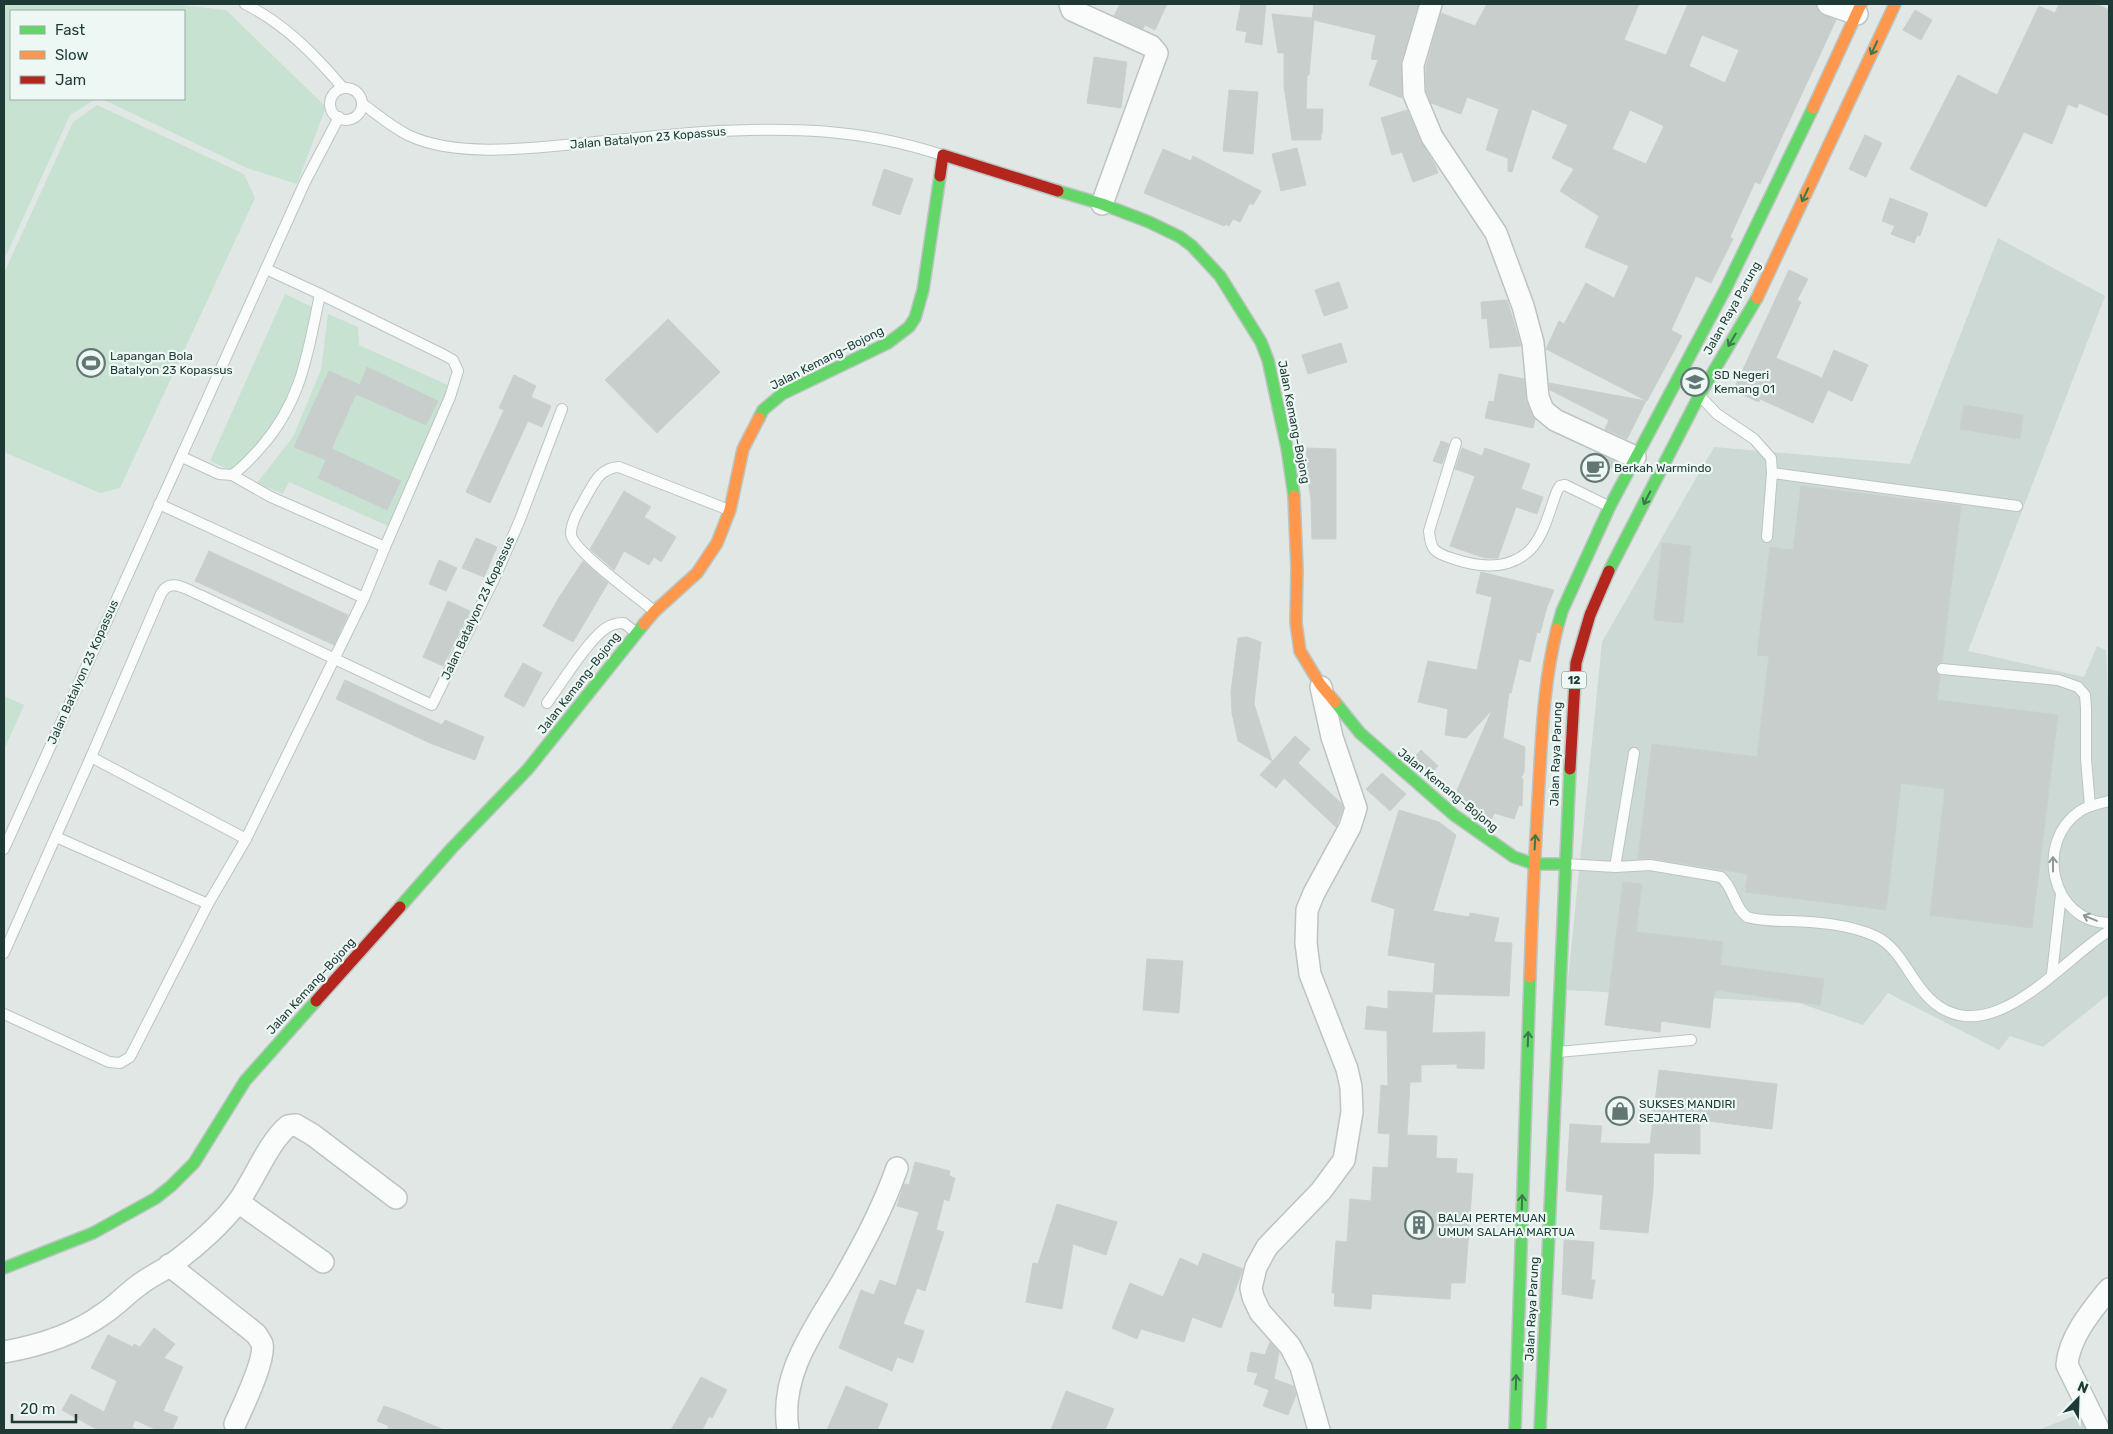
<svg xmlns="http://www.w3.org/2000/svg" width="2113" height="1434" viewBox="0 0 2113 1434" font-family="Rubik,sans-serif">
	<rect width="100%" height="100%" fill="#e0e7e5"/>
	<g fill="#cdd9d5">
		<polygon points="1998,238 2105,296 1968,651 2084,677 2097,646 2106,650 2109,721 2109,994 2043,1047 2010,1036 1999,1050 1888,993 1863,1025 1799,1003 1567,990 1602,642 1714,447 1910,464"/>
		<polygon points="2095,1408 2105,1430 2038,1430"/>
	</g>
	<g fill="#c8e2d2">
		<polygon points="4,4 171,4 226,10 326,107 297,184 247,168 102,99 184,99 184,11 11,11 11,99 96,99 70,115 4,260"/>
		<polygon points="97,105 244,174 255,198 120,488 100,493 4,452 4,273 73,122"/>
		<polygon points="285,294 314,308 305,370 277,438 241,475 210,461"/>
		<polygon points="328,314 358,327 359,345 459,390 395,529 289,482 283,494 257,483 293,437 321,370"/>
		<polygon points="4,696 24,705 4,750"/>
	</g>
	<g fill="#c7cecc" stroke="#c9d0ce" fill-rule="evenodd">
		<polygon points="1120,4 1167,4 1155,30 1145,25 1143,29 1114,16"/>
		<polygon points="1241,4 1266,4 1262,45 1245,42 1247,32 1236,30"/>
		<polygon points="1314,4 1418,4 1401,62 1402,98 1369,85 1378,60 1371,59 1376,35 1314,20 1309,75 1307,75 1306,109 1323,109 1322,134 1321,134 1321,140 1292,140 1284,86 1284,53 1278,53 1272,14 1312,18"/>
		<path d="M 1487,4 L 1639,4 L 1624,40 L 1666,55 L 1688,4 L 1816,4 L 1819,13 L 1836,20 L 1760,184 L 1755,182 L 1730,237 L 1733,239 L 1711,283 L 1696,276 L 1671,330 L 1682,336 L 1647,401 L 1546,349 L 1559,321 L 1564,324 L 1586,283 L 1614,298 L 1629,266 L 1585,247 L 1599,216 L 1560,191 L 1574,169 L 1552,158 L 1568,125 L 1532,109 L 1512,172 L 1508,171 L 1508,158 L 1486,150 L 1499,109 L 1467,97 L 1461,114 L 1431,103 L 1426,91 L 1426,67 L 1441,13 L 1475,26 ZM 1702,35 L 1739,50 L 1725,83 L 1689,66 ZM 1630,110 L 1664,126 L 1646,164 L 1612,149 Z"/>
		<polygon points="2059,4 2096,4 2109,10 2109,116 2079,103 2077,108 2068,104 2052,144 2024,132 1986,207 1910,169 1958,75 1997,95 2039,6 2055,13"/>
		<polygon points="1915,10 1932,20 1921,40 1903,30"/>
		<polygon points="1094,57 1127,62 1121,108 1087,103"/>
		<polygon points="1229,90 1258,92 1253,154 1223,151"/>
		<polygon points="1407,110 1421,142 1435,165 1438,173 1413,182 1402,152 1392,155 1381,118"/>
		<polygon points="1865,135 1882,143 1866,177 1849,169"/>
		<polygon points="1297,148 1306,185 1281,191 1272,154"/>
		<polygon points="1163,149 1191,161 1193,156 1261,191 1253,205 1250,203 1240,222 1233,219 1229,226 1226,224 1224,226 1144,193"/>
		<polygon points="884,169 913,179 900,215 872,205"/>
		<polygon points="1890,198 1928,213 1920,236 1917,235 1914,243 1891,234 1895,226 1882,221"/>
		<polygon points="1789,270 1808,279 1797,300 1801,302 1776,358 1822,378 1834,350 1868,365 1852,401 1828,390 1813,423 1760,399 1759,402 1733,391"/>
		<polygon points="1339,282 1348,308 1324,316 1315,290"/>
		<polygon points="1507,300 1521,346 1490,348 1487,318 1482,319 1481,302"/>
		<polygon points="668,319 720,372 657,433 605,380"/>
		<polygon points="1341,343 1347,362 1308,374 1302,355"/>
		<polygon points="367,367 438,401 426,425 356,394 330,452 332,449 401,481 387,510 318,478 326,460 294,447 329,371 360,385"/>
		<polygon points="1499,374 1524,379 1526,401 1535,420 1533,428 1485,418 1489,401 1494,402"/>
		<polygon points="514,375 536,386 531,397 551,406 542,427 528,421 490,503 466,492 504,410 499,408"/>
		<polygon points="1549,383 1646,401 1627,439 1605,429 1609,420 1550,390"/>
		<polygon points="1964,405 2023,415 2020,439 1960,429"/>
		<polygon points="1441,441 1449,444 1442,464 1433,461"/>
		<polygon points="1307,448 1336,449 1336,539 1312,539 1311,499 1306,470"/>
		<polygon points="1462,448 1482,456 1485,448 1530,464 1521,489 1543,497 1537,514 1516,507 1498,558 1485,558 1450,546 1475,476 1455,469"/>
		<polygon points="1595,452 1615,462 1612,468 1610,467 1602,482 1586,474"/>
		<polygon points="1801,486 1961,506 1942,662 1937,665 1935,668 1936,672 1940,676 1937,700 2058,715 2032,928 1930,915 1945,789 1901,783 1886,910 1745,892 1748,874 1651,858 1638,859 1652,744 1757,757 1769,656 1757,655 1770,547 1793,550"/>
		<polygon points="624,491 651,507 644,517 676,537 661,562 654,557 649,565 624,551 614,570 590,549"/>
		<polygon points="476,538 497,547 484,577 462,568"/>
		<polygon points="1662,543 1691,546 1683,623 1654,620"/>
		<polygon points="209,551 348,615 334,645 195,581"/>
		<polygon points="439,560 457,568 446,591 429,584"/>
		<polygon points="583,561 608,583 573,642 543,626 558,599"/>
		<polygon points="1481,572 1554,590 1547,607 1540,633 1537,632 1530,662 1519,659 1511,693 1509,693 1503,738 1525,747 1524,772 1521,778 1523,779 1522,806 1519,805 1514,819 1494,813 1491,822 1455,795 1492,710 1466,738 1445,735 1448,709 1418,702 1428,661 1477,670 1492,597 1476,593"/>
		<polygon points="448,601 470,611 443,666 423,657"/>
		<polygon points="1247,637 1261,642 1254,704 1272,761 1238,741 1232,713 1231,692 1238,638"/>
		<polygon points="523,663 542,673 524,707 504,696"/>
		<polygon points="345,680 442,725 445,720 484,737 475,760 430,743 336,699"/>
		<polygon points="1295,736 1310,749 1298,763 1341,803 1343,808 1336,827 1284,778 1276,788 1260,775"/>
		<polygon points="1421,750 1438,766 1431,774 1413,758"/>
		<polygon points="1382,773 1406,794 1390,811 1366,789"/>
		<polygon points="1399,810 1439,822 1456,835 1433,911 1469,917 1470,913 1499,918 1494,942 1512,943 1509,996 1435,994 1432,1033 1485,1032 1484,1069 1457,1068 1457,1064 1421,1065 1421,1082 1410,1082 1407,1135 1437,1136 1436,1158 1457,1159 1456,1173 1473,1174 1465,1283 1451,1283 1450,1299 1372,1294 1371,1309 1334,1306 1335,1293 1332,1293 1336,1241 1347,1242 1350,1199 1371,1201 1373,1167 1388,1168 1390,1134 1378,1133 1381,1085 1388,1086 1387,1031 1365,1029 1367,1006 1388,1009 1388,991 1433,993 1435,963 1388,955 1395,909 1371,901"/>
		<polygon points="1623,882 1642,884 1636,932 1723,942 1720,965 1824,979 1820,1005 1717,990 1717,992 1714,992 1710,1028 1661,1021 1660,1032 1605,1025"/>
		<polygon points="1147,959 1183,961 1179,1013 1143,1010"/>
		<polygon points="1659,1070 1777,1084 1772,1129 1700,1120 1700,1154 1654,1153 1653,1190 1648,1233 1600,1229 1603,1195 1566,1191 1570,1124 1602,1126 1600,1143 1650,1144"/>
		<polygon points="915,1162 950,1171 949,1176 955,1178 949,1201 944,1199 936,1230 944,1232 925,1291 917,1288 903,1324 924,1331 913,1363 897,1357 892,1371 839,1348 861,1290 874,1295 880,1280 896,1286 919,1212 897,1206 904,1184 909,1185"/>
		<polygon points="1057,1204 1117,1222 1106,1255 1073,1244 1062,1309 1026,1302 1033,1263 1038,1264"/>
		<polygon points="1564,1240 1594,1242 1591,1280 1595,1280 1592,1299 1562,1294"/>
		<polygon points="1203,1253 1243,1269 1221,1328 1192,1317 1184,1342 1141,1329 1137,1339 1112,1328 1130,1283 1163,1297 1180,1258 1198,1266"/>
		<polygon points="154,1328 175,1344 164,1358 183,1367 163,1411 178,1417 172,1430 157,1430 135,1420 132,1427 137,1430 95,1430 96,1429 62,1410 71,1394 104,1412 117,1381 91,1368 108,1335 133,1347 134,1344 140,1347"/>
		<polygon points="1270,1342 1279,1352 1274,1379 1293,1386 1296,1395 1288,1415 1263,1406 1269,1390 1254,1384 1258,1373 1247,1371 1251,1352 1265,1355"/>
		<polygon points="701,1377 727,1390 712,1418 709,1416 702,1430 671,1430"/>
		<polygon points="846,1386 888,1404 877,1430 827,1430"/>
		<polygon points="1066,1391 1114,1409 1105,1430 1051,1430"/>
		<polygon points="384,1406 396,1410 444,1430 387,1430 389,1426 377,1421"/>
	</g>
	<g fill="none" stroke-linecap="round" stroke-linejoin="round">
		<defs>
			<g id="lane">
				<path d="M 245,4 C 285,24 314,54 343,88"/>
				<circle cx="346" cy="104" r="16"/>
				<path d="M 363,104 C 378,115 393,128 410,136 C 458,158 534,148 586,143 C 625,139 664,135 703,132 C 788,127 860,128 942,155"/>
				<polyline points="1700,396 1717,414 1754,439 1771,458 1772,473 1767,537"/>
				<path d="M 1456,443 L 1429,531 C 1430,538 1430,544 1434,549 C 1439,555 1448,557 1454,559 C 1481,568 1509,570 1530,550 C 1544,536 1550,509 1557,491 L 1560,486 L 1565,485 L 1608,506"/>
				<path d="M 182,457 L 219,474 L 232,475 C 244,467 252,457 262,446 C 302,400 308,352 320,294 L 266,269"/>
				<polyline points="1772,473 2017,506"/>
				<polyline points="232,475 271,497 385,547 450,397 458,371 453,360 444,355 320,294"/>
				<polyline points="159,504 364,598"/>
				<path d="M 654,611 C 639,598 572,550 571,534 C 571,520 581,507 587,495 C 595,481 601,468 619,467 L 729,510"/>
				<polyline points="1942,669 2058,680 2078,687 2085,695 2086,708 2086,759 2090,806"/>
				<path d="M 547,703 C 561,684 588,640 606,628 C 612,624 617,623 624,623 L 635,632"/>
				<polyline points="91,757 246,839"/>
				<path d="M 2109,801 C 2099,804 2089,805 2080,811 C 2034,842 2051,922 2109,923"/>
				<polyline points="56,837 208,904"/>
				<polyline points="4,849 305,182 339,117"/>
				<path d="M 1566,864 L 1615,867 L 1650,865 L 1721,877 C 1734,888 1734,907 1747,917 C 1761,921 1775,921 1789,921 C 1817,922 1848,924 1875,936 C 1901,948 1909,979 1929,998 C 1988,1056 2061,960 2109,931"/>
				<polyline points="1615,867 1634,753"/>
				<path d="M 4,953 L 91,757 L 160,596 C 169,575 187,590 202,596 L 432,705 L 495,577 L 519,522 L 562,409"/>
				<polyline points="2052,974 2061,894"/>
				<polyline points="4,1014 109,1062 120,1063 130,1057 208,904 246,839 364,598 385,547"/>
				<polyline points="1558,1052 1691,1040"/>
			</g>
			<g id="street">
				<polyline points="1070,4 1072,10 1151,46 1157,53 1102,204"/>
				<polyline points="1431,4 1413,65 1414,94 1432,137 1496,233 1523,306 1533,343 1538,397 1543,410 1555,420 1635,457"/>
				<polyline points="1828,4 1857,14"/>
				<polyline points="238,1202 323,1262"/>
				<path d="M 169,1265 L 256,1334 C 258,1337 261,1341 262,1344 C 266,1359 242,1408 235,1424"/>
				<path d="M 4,1352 C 38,1346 74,1335 103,1314 C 116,1306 126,1294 139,1285 C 148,1278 158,1273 168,1267 C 193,1249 219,1227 238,1202 C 255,1179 267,1144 288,1126 L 296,1125 L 313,1135 L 396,1198"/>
				<path d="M 788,1430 C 779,1374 815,1328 842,1282 C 863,1245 883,1208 897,1168"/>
				<polyline points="1319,1430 1301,1367 1290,1346 1260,1312 1253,1297 1251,1288 1256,1267 1267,1247 1321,1191 1344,1160 1352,1112 1351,1087 1347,1069 1310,974 1306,943 1307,910 1314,893 1350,827 1356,808 1332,737 1321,687"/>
				<path d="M 2099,1430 L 2067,1365 C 2069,1337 2092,1310 2109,1289"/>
			</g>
			<g id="fast">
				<polyline points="1058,191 1102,204 1149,222 1180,237 1192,246 1220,276 1261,342 1268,360 1287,448 1294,496"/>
				<polyline points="759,418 763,410 782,394 888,343 909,327 915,318 923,290 940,176"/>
				<polyline points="1609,571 1699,396 1757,298"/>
				<polyline points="1557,629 1562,611 1610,506 1727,286 1813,108"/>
				<polyline points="1335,702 1360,733 1454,815 1514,857 1534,864 1566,864"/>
				<polyline points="400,907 452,848 528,769 644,624"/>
				<polyline points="4,1268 93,1233 156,1198 171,1186 194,1163 245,1081 316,1001"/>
				<polyline points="1515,1430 1530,977"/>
				<polyline points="1540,1430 1570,769"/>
			</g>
			<g id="slow">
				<polyline points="1813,108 1861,4"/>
				<polyline points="1757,298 1895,4"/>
				<polyline points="1294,496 1297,569 1296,623 1300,651 1320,684 1335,702"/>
				<polyline points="644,624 655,611 697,573 717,543 730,510 743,449 759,418"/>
				<path d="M 1530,977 C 1532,912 1535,848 1539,783 C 1542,731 1544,680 1557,629"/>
			</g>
			<g id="jam">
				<polyline points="940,176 943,155 1058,191"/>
				<polyline points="1570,769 1576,663 1590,615 1609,571"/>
				<polyline points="316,1001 400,907"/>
			</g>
		</defs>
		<use href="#lane" stroke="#bdc4c2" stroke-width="12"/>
		<use href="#street" stroke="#bdc4c2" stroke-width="24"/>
		<use href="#fast" stroke="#bcc5c2" stroke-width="14"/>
		<use href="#slow" stroke="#bcc5c2" stroke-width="14"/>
		<use href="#jam" stroke="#bcc5c2" stroke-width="14"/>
		<use href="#lane" stroke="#fafbfb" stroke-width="10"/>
		<use href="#street" stroke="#fafbfb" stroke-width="21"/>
		<use href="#fast" stroke="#63d668" stroke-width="11"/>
		<use href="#slow" stroke="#ff974d" stroke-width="11"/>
		<use href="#jam" stroke="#b3261e" stroke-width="11"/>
	</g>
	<defs><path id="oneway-shaft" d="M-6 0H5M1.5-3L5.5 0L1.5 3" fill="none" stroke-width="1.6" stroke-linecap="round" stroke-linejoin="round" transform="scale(1.25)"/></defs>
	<g stroke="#3a784a">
		<use href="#oneway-shaft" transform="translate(1874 48) rotate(115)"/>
		<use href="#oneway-shaft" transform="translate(1805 195) rotate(115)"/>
		<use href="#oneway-shaft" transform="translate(1732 340) rotate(121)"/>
		<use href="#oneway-shaft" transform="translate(1647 498) rotate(117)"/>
		<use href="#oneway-shaft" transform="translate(1535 842) rotate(-87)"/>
		<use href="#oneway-shaft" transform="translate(1528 1039) rotate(-88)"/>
		<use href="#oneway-shaft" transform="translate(1522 1202) rotate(-88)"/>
		<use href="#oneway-shaft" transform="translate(1516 1382) rotate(-88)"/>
	</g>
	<g stroke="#8c9a98">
		<use href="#oneway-shaft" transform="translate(2053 864) rotate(-90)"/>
		<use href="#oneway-shaft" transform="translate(2090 918) rotate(-157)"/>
	</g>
	<defs>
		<symbol id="stadium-ring" viewBox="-11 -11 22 22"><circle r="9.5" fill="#edf7f3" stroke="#627773" stroke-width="1.5"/><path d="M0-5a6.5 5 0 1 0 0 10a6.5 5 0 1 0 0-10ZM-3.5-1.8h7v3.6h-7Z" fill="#627773"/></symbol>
		<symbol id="school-ring" viewBox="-11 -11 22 22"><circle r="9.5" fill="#edf7f3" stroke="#627773" stroke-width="1.5"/><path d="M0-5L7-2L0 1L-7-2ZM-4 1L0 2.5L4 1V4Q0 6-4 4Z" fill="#627773"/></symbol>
		<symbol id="cafe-ring" viewBox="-11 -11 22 22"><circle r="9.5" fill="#edf7f3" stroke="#627773" stroke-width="1.5"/><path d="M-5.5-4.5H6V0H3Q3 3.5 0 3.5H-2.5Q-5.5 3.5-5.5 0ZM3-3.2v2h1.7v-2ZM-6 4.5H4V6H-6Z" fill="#627773"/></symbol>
		<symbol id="shop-ring" viewBox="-11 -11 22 22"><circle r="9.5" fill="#edf7f3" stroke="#627773" stroke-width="1.5"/><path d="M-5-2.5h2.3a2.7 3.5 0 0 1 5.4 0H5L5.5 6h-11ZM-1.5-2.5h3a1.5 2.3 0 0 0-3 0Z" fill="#627773"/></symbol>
		<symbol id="building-ring" viewBox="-11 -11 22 22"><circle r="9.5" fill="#edf7f3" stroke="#627773" stroke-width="1.5"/><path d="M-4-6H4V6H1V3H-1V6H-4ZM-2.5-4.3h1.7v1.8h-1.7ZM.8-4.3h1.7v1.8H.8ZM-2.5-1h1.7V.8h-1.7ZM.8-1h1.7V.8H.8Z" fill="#627773"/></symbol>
	</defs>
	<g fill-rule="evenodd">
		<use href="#stadium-ring" x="75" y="347" width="32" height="32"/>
		<use href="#school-ring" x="1679" y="366" width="32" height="32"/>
		<use href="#cafe-ring" x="1579" y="452" width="32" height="32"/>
		<use href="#shop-ring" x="1604" y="1095" width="32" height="32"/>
		<use href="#building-ring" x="1403" y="1209" width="32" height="32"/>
	</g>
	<g text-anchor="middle" stroke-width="4.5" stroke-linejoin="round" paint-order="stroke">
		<rect fill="#edf7f3" stroke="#5c736f" stroke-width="1" x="1561.5" y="671.5" width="25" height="17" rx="4"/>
		<g font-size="11" font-weight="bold" fill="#1e3a36">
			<text x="1574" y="684">12</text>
		</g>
		<g font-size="12" fill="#1e3a36" stroke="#edf7f3">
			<text transform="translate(648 138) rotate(-5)" y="4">Jalan Batalyon 23 Kopassus</text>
			<text transform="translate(1732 308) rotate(-61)" y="4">Jalan Raya Parung</text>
			<text transform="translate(827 358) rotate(-27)" y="4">Jalan Kemang–Bojong</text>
			<text transform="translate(1294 422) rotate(79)" y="4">Jalan Kemang–Bojong</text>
			<text transform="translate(478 608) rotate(-65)" y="4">Jalan Batalyon 23 Kopassus</text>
			<text transform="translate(83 672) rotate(-66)" y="4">Jalan Batalyon 23 Kopassus</text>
			<text transform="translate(579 683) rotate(-52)" y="4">Jalan Kemang–Bojong</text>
			<text transform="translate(1556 754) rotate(-88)" y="4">Jalan Raya Parung</text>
			<text transform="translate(1448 790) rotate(39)" y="4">Jalan Kemang–Bojong</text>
			<text transform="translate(311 986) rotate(-48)" y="4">Jalan Kemang–Bojong</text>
			<text transform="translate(1532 1309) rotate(-87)" y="4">Jalan Raya Parung</text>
		</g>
		<g font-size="12" fill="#1e3a36" stroke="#edf7f3" text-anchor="start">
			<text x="110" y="360">Lapangan Bola<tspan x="110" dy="14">Batalyon 23 Kopassus</tspan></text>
			<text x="1714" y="379">SD Negeri<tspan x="1714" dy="14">Kemang 01</tspan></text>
			<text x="1614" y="472">Berkah Warmindo</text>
			<text x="1639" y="1108">SUKSES MANDIRI<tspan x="1639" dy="14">SEJAHTERA</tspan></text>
			<text x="1438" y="1222">BALAI PERTEMUAN<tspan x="1438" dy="14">UMUM SALAHA MARTUA</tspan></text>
		</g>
	</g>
	<rect width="2113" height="1434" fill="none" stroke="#1e3a36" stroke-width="10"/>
	<rect x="10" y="10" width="175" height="90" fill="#edf7f3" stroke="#9aaba7"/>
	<rect x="20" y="26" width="25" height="8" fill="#63d668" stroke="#9aaba7"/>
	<text x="55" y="35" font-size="15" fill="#1e3a36">Fast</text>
	<rect x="20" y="51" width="25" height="8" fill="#ff974d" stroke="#9aaba7"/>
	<text x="55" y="60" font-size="15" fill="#1e3a36">Slow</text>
	<rect x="20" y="76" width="25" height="8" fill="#b3261e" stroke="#9aaba7"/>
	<text x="55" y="85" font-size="15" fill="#1e3a36">Jam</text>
	<g transform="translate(2078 1399) rotate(23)" stroke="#edf7f3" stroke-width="4" paint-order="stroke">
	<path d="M0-4L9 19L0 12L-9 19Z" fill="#1e3a36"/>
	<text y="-8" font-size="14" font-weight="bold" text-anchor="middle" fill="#1e3a36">N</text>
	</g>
	<path d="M12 1414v8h64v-8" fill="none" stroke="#1e3a36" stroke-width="2.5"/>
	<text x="20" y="1414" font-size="15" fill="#1e3a36" stroke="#edf7f3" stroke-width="4" paint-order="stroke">20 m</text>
</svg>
